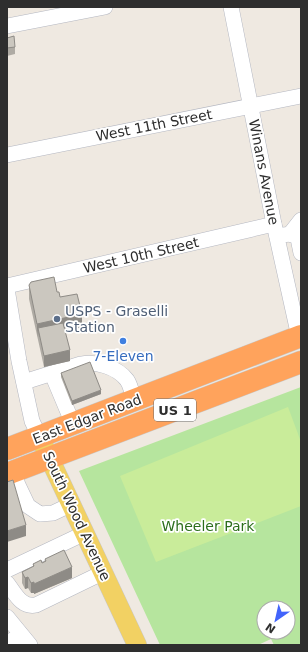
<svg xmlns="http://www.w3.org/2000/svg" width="308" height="652" viewBox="0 0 308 652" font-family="'DejaVu Sans',sans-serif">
	<rect width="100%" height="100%" fill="#efe9e1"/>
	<path fill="#b6e59e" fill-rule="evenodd" d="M 301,387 L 301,645 L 274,645 L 271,639 L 258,645 L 160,645 L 79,471 ZM 264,608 L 288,608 L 288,632 L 264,632 Z"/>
	<polygon fill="#c9ec9a" points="288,407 301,442 301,506 156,562 120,476"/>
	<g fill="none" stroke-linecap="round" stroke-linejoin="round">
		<defs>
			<g id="minor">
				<polyline points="231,7 274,224 299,337"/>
				<polyline points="7,26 105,7"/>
				<polyline points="7,155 301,96"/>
				<polyline points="290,234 301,220"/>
				<path d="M 277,236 C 285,235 291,232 298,238 L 301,253"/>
				<polyline points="7,286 274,224"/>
				<polyline points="7,289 19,361 32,421 40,438"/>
				<polyline points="52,374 73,424"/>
				<path d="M 24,382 L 81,364 C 96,361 117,367 127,380 C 131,386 132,393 134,401"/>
				<polyline points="13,472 18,485 28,506 40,514 53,513 72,504"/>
				<polyline points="7,570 85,533"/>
				<path d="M 7,583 C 15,593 21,608 36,605 L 104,572"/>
				<polyline points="7,617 30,645"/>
				<polyline points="7,643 21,635"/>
			</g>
			<polyline id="major" points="40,438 137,645"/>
			<g id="highway">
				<polyline points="7,449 301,336"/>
				<polyline points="7,474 301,362"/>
			</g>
		</defs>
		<use href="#minor" stroke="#b4b7c1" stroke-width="16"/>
		<use href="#major" stroke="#c9c9c9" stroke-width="20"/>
		<use href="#highway" stroke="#c9c9c9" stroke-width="23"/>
		<use href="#minor" stroke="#fff" stroke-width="15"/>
		<use href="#major" stroke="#f2d163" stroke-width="19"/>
		<use href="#highway" stroke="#ffa35c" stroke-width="22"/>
	</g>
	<g fill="#afaba4">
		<polygon points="7,38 15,47 15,54 7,56"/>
		<polygon points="29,285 57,292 60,297 82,327 65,331 70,361 44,367 29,299"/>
		<polygon points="61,373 101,394 72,405 61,377"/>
		<polygon points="7,382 8,389 8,400 7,400"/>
		<polygon points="45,559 72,578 34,594 34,593 31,593 28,588 25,589 22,583 22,572 33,567 33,564 42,563 45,561"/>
	</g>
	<g fill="#8e8b86">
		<polygon points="82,314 82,327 39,337 38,328 37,337 37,324"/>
		<polygon points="70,350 70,361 44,367 44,356"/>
		<polygon points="101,390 101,394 72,405 72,401"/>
		<polygon points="26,525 26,536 7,542 7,531"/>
		<polygon points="72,567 72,578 34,594 34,584"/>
		<polygon points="28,577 28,588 25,589 25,578"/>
		<polygon points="34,582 34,593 31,593 31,583"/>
	</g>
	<g fill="#cbc7bf" stroke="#8e8b86">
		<polygon points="14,36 15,47 7,48 7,38"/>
		<polygon points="54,277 57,292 59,292 60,297 77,294 82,314 37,324 29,285 31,282"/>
		<polygon points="63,323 70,350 44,356 38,328"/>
		<polygon points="90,362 101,390 72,401 61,373"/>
		<polygon points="13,480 26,525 7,531 7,482"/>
		<polygon points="64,550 72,567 34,584 34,582 31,583 28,577 25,578 22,572 34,566 33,564 41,560 42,563 46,561 45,559"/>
	</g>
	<circle fill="#5c6f8a" stroke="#fff" stroke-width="1.5" cx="57" cy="319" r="4"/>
	<circle fill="#3f7fe0" stroke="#fff" stroke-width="1.5" cx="123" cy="341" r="4"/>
	<g text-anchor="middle" stroke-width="3.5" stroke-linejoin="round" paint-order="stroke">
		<rect fill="#fff" stroke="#6d6d6d" stroke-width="1" x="154" y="399" width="42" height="22" rx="3"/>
		<g font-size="13" font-weight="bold" fill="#2e2e2e">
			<text x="175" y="415">US 1</text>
		</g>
		<g font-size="14" fill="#2e2e2e" stroke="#fff">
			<text transform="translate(154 125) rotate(-11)" y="5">West 11th Street</text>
			<text transform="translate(264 172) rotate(79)" y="5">Winans Avenue</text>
			<text transform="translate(141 255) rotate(-13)" y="5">West 10th Street</text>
			<text transform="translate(87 419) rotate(-21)" y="5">East Edgar Road</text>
			<text transform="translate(77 516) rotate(65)" y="5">South Wood Avenue</text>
		</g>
		<g font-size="14" fill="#4e5e75" stroke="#fff" text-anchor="start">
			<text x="65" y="316">USPS - Graselli<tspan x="65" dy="16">Station</tspan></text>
		</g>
		<g font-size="14" fill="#366cbe" stroke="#fff">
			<text x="123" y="361">7-Eleven</text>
		</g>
		<g font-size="14" fill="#2c6e1b" stroke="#fff">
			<text x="208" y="531">Wheeler Park</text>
		</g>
	</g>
	<rect width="308" height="652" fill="none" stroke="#2e2e2e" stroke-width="16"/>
	<g transform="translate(276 620) rotate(214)"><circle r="19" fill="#ffffff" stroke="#ababab"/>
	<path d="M0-3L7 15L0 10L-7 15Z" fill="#4264fb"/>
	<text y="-6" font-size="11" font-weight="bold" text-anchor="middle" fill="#2e2e2e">N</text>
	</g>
</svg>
